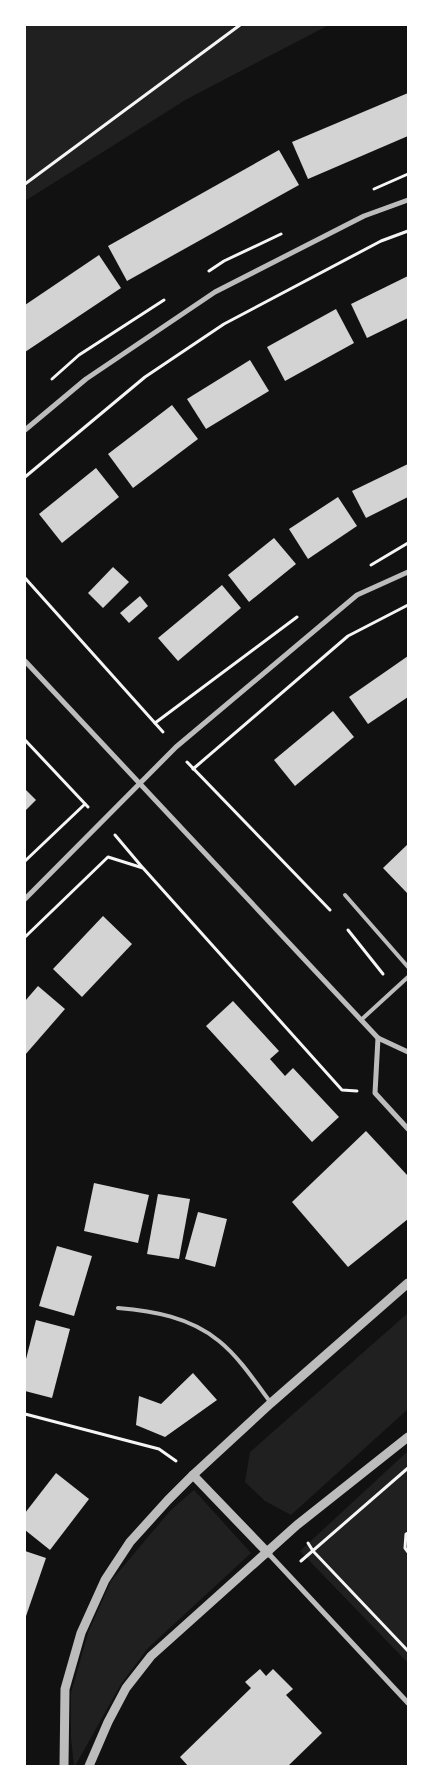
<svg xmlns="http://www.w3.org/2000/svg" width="433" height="1791" viewBox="0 0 433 1791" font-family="Inter,sans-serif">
	<rect width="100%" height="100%" fill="#111"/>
	<g fill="#202020">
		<polygon points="25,25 329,25 187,99 25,201"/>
		<polygon points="408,1313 408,1409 291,1515 265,1501 245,1482 250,1452"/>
		<polygon points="408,1451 408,1663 300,1551"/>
		<polygon points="194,1490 251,1553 148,1648 121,1684 75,1766 74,1766 71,1738 71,1693 88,1633 111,1581 170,1511"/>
	</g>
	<g fill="#d3d3d3">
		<polygon points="408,93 408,136 308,179 292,142"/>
		<polygon points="279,150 299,185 127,281 108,246"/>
		<polygon points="99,255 121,288 25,352 25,305"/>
		<polygon points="408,276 408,318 367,338 351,304"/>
		<polygon points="336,309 354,343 285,381 267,347"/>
		<polygon points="250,360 269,391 206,429 187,399"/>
		<polygon points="172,405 198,439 133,488 108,454"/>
		<polygon points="408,464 408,497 366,518 352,491"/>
		<polygon points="96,468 119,497 62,543 39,514"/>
		<polygon points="338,497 357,526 308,559 289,529"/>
		<polygon points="274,538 296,564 249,602 228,575"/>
		<polygon points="113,567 129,582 103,608 88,593"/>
		<polygon points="222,585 241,608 178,661 158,638"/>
		<polygon points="140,596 148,606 129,623 120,613"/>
		<polygon points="408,656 408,697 368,724 349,697"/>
		<polygon points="333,711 354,737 295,786 274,760"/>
		<polygon points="25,789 36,800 25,811"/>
		<polygon points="408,844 408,894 383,868"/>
		<polygon points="103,916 132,944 82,997 53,969"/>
		<polygon points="38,986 65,1009 25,1055 25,1001"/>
		<polygon points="233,1001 279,1051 270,1059 285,1076 293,1068 339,1117 312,1142 206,1026"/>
		<polygon points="366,1131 408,1176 408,1219 348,1267 292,1202"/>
		<polygon points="94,1183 149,1195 138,1243 84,1231"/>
		<polygon points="158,1194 190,1199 179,1259 147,1254"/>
		<polygon points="198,1212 227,1219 215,1267 185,1259"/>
		<polygon points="57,1246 92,1256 74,1316 39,1306"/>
		<polygon points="36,1320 70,1329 52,1398 25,1391 25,1363"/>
		<polygon points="193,1373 217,1400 165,1437 136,1425 139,1396 161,1404"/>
		<polygon points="56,1473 89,1499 50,1550 25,1530 25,1513"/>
		<polygon points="25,1551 46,1558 25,1619"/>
		<polygon points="260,1669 266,1676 273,1669 293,1689 286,1695 322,1733 288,1766 188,1766 180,1757 251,1688 245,1682"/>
	</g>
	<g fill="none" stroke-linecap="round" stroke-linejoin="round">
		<g stroke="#f5f5f5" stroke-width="3">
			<polyline points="25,184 240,25"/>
			<polyline points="374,189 408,174"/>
			<polyline points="209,271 224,261 281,234"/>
			<polyline points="52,379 79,355 164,300"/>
			<polyline points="25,477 145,377 224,324 381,241 408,231"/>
			<polyline points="371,565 408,543"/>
			<polyline points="25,578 163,732"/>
			<polyline points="155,723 297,617"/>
			<polyline points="25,740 88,807"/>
			<polyline points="187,762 330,910"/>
			<polyline points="193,769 348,636 408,605"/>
			<polyline points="115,835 142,867"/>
			<polyline points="25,861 85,804"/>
			<polyline points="348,930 383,974"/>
			<polyline points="25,937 108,857 143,868 342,1090 357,1091"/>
			<polyline points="25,1414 159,1449 176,1461"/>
			<polyline points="408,1533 406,1534 405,1548 408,1552"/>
			<polyline points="308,1543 313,1551 408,1651"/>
			<polyline points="301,1561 408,1468"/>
		</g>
		<g stroke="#bcbcbc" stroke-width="4">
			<polyline points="345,895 408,967"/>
			<polyline points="361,1020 408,977"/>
			<path d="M 118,1308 C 153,1311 190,1317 219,1341 C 239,1357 256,1383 271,1403"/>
		</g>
		<g stroke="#bcbcbc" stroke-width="5">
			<polyline points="25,430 86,379 215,292 364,216 408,200"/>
			<polyline points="25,661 378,1038 408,1052"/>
			<polyline points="25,899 176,747 357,595 408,572"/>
			<polyline points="378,1038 375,1093 408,1129"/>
			<polyline points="268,1553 408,1703"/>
		</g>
		<g stroke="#bcbcbc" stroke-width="9">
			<polyline points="193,1475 268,1553"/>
			<polyline points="64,1766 65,1689 81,1633 105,1580 130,1542 168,1500 193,1475 271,1403 408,1283"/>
			<polyline points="89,1766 108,1722 126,1688 151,1656 297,1525 408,1437"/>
		</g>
	</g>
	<rect width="433" height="1791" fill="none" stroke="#ffffff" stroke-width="52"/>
</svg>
